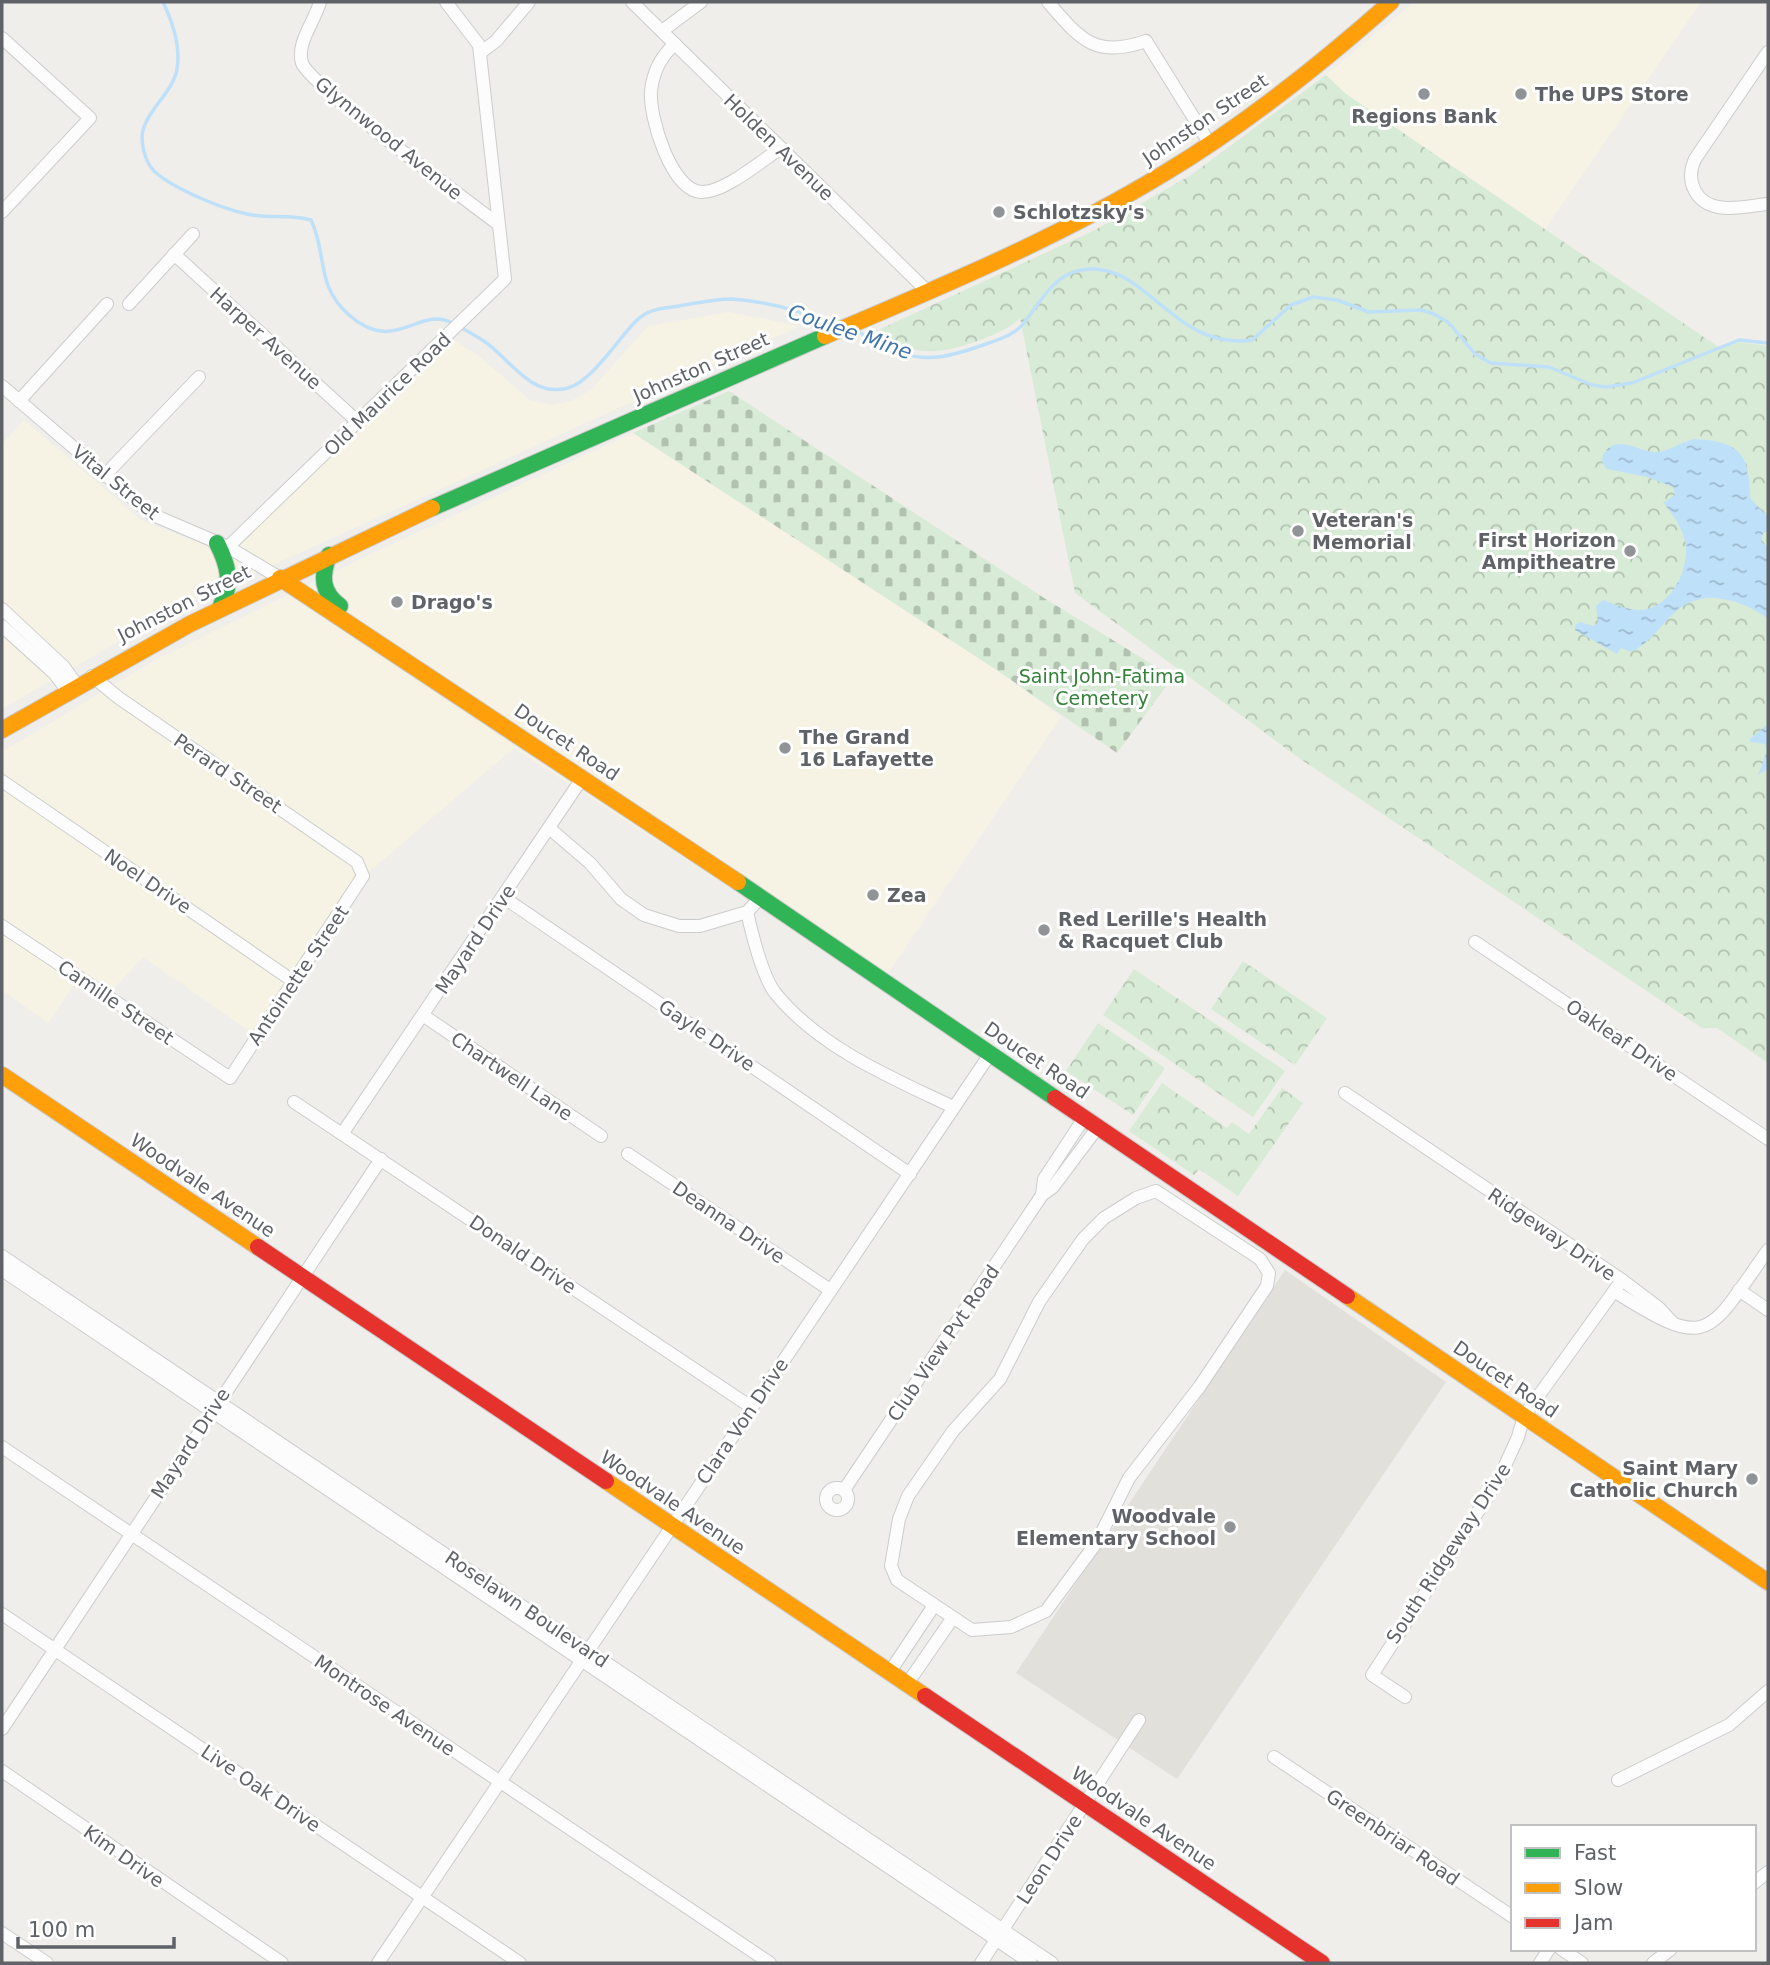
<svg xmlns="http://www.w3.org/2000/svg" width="1770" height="1965" viewBox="0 0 1770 1965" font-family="'DejaVu Sans',sans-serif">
	<defs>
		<pattern id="forest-crowns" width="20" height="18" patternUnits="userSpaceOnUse" patternTransform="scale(1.75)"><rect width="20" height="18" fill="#d8ebd6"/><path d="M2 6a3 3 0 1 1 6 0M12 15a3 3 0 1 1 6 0" fill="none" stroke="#b2c2b1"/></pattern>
		<pattern id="cemetery-stones" width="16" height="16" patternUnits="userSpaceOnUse" patternTransform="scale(1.75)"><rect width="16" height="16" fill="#d8ebd6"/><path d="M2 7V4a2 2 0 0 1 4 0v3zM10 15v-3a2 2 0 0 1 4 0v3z" fill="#b2c2b1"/></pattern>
		<pattern id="water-ripples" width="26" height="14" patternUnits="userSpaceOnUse" patternTransform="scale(1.75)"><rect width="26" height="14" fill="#bfe0f9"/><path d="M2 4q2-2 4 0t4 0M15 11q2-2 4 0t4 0" fill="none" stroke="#9eb9cd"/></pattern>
	</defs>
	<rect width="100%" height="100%" fill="#efeeea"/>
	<g fill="#f7f3e4">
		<polygon points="1414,2 1701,2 1545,229 1346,94 1326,75"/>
		<polygon points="729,312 800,326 169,612 2,709 2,444 24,420 141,520 226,554 454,340 476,354 530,400 552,405 571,401 591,390 648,326"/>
		<polygon points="633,433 998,671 1061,717 880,985 514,748 370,871 251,1032 143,957 100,1003 76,982 48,1023 2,990 2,752 155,660 379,550"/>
	</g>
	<polygon fill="#e2e0da" points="1285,1270 1446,1382 1177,1779 1016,1673"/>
	<g fill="url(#forest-crowns)">
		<path d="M 1326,75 L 1346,94 L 1720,348 L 1739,342 L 1768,346 L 1768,1063 L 1717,1028 L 1702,1028 L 1299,758 L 1075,593 L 1020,318 C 1009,329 997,333 983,339 C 939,355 915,358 876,331 L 1095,230 L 1191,175 Z"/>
		<polygon points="1243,961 1327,1018 1295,1065 1211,1009"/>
		<polygon points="1134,969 1285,1071 1253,1117 1103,1015"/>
		<polygon points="1098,1023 1165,1068 1133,1115 1066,1071"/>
		<polygon points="1162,1083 1227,1128 1232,1122 1249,1134 1282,1088 1303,1103 1238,1196 1199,1169 1194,1175 1129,1131"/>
	</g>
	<polygon fill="url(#cemetery-stones)" points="729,391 1044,598 1173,677 1117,753 998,671 633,433"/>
	<g fill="url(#water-ripples)">
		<path d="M 1694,439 C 1739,441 1750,453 1750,498 L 1768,517 L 1768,531 L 1763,533 L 1761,542 L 1768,547 L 1768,619 C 1748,603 1710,589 1685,605 C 1664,617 1656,640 1631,652 L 1621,648 L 1617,654 L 1575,630 L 1575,625 L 1580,622 L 1593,626 L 1598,623 L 1596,606 L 1603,600 C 1614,604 1628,610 1640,610 C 1670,609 1688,572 1686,546 C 1684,530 1673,514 1663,503 L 1675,495 L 1673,487 L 1647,477 L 1607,469 L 1602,462 L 1603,455 C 1617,431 1639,454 1658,452 C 1669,451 1681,442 1694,439 Z"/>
		<polygon points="1768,724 1768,769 1758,775 1767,751 1765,744 1750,742 1750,739"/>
	</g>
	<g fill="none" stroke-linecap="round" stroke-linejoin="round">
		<g stroke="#bfe0f9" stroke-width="3.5">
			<path d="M 163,2 C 173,23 181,46 177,69 C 173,92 149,108 143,130 C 140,142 145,162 154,171 C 172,188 222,209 247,214 C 268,219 289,214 311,220 C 328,256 315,285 349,315 C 395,356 419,305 452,323 C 463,328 474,335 484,341 C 510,359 531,398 568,388 C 592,381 618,339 636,321 C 648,309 663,308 679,306 C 696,303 715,299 732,299 C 766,301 803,312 835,324"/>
			<path d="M 855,331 C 869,336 881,344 894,350 C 926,365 955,355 986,344 C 1000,339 1014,335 1024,323 C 1039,304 1053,275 1081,270 C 1146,258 1171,351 1252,340 L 1291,305 L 1313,297 L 1337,300 L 1369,312 L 1421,310 L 1434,314 L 1449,323 L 1475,354 L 1491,363 L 1549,367 L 1592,385 L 1606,387 L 1632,383 L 1739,340 L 1768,343"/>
		</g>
		<defs>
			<g id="street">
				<path d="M 320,2 C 315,21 296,43 302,63 C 310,85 469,202 498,224"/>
				<polyline points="632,2 927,291"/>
				<path d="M 1048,2 C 1080,39 1095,59 1146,41 L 1210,144"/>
				<polyline points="662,31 701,2"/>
				<polyline points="2,38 90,118 2,212"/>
				<path d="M 675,44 C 661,56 653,73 651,91 C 649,117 671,190 701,192 C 724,193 761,161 781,148"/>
				<path d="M 1768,52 L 1695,159 C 1690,170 1689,180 1695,191 C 1709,217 1745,206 1768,204"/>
				<polyline points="480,53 496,41 529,2"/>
				<polyline points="174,254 358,422"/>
				<polyline points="129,304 193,234"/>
				<polyline points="2,386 151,514 228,547 280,578"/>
				<polyline points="19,401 107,304"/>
				<polyline points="104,476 199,377"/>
				<polyline points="228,547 505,279 479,45 446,2"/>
				<polyline points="2,609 64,667 77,685"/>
				<polyline points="2,626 54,673 67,690"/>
				<polyline points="2,781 293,981"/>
				<polyline points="549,828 590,863 621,899 644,915 679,926 700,926 747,912 760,898"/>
				<polyline points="503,897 910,1174"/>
				<path d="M 747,912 C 752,934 762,977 776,994 C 820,1048 892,1078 953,1107"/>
				<polyline points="2,926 230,1078 363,876 357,862 119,698 92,676"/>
				<polyline points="1475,942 1768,1139"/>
				<polyline points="424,1016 601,1136"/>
				<polyline points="1345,1093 1622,1280 1659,1308 1673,1323"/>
				<polyline points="294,1102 751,1407"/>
				<polyline points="342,1134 583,777"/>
				<polyline points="628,1154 830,1290"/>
				<polygon points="1156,1191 1260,1259 1269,1273 1267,1286 1200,1386 1129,1478 1097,1542 1046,1611 1011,1627 972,1630 897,1580 891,1566 899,1519 908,1496 953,1431 1000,1379 1039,1302 1083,1239 1104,1218 1136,1198"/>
				<polyline points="1042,1195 1044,1179 1084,1118"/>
				<polyline points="2,1256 1052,1963"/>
				<polyline points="2,1270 1031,1963"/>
				<polyline points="1739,1290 1768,1310"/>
				<path d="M 1614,1291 C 1711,1353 1707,1335 1768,1250"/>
				<polyline points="2,1447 770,1963"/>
				<circle cx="837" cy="1499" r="11"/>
				<polyline points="844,1490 1042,1195 1053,1187 1098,1127"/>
				<polyline points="2,1614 520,1963"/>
				<polyline points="889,1673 933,1607"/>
				<polyline points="907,1684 952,1619"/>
				<polyline points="1405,1697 1372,1675 1499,1479 1518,1437 1524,1416 1622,1280"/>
				<polyline points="2,1729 381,1159"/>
				<polyline points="1274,1757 1513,1917"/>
				<polyline points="2,1771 282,1963"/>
				<polyline points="1618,1780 1729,1725 1768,1691"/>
				<polyline points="1754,1883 1768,1872"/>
				<polyline points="2,1933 47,1963"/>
				<polyline points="1561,1949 1582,1963"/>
				<polyline points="378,1963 990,1054"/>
				<polyline points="981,1963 1139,1720"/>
				<polyline points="1540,1963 1549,1949"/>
				<polyline points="1653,1963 1671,1949"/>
			</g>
			<g id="fast">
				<polyline points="432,508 825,336"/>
				<path d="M 217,543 C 228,565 233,583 221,605"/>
				<path d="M 329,555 C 321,576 321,592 340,606"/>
				<polyline points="738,882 1055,1098"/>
			</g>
			<g id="slow">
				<path d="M 825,336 C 940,287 1056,239 1163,174 C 1245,125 1320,65 1391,2"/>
				<polyline points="280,578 738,882"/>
				<polyline points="2,730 190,624 432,508"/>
				<polyline points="2,1075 258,1247"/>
				<polyline points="1347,1296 1768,1582"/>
				<polyline points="606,1481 925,1696"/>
			</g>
			<g id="jam">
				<polyline points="1055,1098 1347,1296"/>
				<polyline points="258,1247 606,1481"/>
				<polyline points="925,1696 1322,1963"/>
			</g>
		</defs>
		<use href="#street" stroke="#cbcccc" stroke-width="14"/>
		<use href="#fast" stroke="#cacacb" stroke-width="18"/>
		<use href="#slow" stroke="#cacacb" stroke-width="18"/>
		<use href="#jam" stroke="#cacacb" stroke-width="18"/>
		<use href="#street" stroke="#fdfcfc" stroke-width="12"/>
		<use href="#fast" stroke="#30b455" stroke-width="16"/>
		<use href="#slow" stroke="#ff9f0a" stroke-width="16"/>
		<use href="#jam" stroke="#e5322d" stroke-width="16"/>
	</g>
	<g fill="#919496" stroke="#fff" stroke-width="2.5">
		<circle cx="1424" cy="94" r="7"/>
		<circle cx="1521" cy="94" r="7"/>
		<circle cx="999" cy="212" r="7"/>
		<circle cx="1298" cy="531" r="7"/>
		<circle cx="1630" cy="551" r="7"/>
		<circle cx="397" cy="602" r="7"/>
		<circle cx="785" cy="748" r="7"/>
		<circle cx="873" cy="895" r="7"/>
		<circle cx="1044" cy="930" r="7"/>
		<circle cx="1752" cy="1479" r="7"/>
		<circle cx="1230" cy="1527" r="7"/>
	</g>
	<g text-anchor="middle" stroke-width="6" stroke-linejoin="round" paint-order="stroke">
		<g font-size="19" font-weight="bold" fill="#5f6368" stroke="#fff" text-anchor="start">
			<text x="1535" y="101">The UPS Store</text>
			<text x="1424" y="123" text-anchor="middle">Regions Bank</text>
			<text x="1013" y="219">Schlotzsky's</text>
			<text x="1312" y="527">Veteran's<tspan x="1312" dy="22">Memorial</tspan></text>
			<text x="1616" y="547" text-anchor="end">First Horizon<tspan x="1616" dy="22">Ampitheatre</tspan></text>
			<text x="411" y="609">Drago's</text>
			<text x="799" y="744">The Grand<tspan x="799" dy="22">16 Lafayette</tspan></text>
			<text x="887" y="902">Zea</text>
			<text x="1058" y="926">Red Lerille's Health<tspan x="1058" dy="22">&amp; Racquet Club</tspan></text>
			<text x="1738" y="1475" text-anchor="end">Saint Mary<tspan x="1738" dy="22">Catholic Church</tspan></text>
			<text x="1216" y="1523" text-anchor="end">Woodvale<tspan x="1216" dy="22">Elementary School</tspan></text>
		</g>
		<g font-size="19" fill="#5f6368" stroke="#fff">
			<text transform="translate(1205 119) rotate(-34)" y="7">Johnston Street</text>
			<text transform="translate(389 138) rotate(39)" y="7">Glynnwood Avenue</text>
			<text transform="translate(779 147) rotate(44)" y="7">Holden Avenue</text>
			<text transform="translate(266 338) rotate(42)" y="7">Harper Avenue</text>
			<text transform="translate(701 367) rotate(-24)" y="7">Johnston Street</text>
			<text transform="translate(387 394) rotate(-44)" y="7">Old Maurice Road</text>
			<text transform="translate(116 482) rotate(39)" y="7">Vital Street</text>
			<text transform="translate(184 603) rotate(-27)" y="7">Johnston Street</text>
			<text transform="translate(567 742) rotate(34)" y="7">Doucet Road</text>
			<text transform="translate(228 773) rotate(34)" y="7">Perard Street</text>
			<text transform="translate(148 881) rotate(34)" y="7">Noel Drive</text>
			<text transform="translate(475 939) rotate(-56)" y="7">Mayard Drive</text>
			<text transform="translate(298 975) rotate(-56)" y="7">Antoinette Street</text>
			<text transform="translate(116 1002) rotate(34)" y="7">Camille Street</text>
			<text transform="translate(707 1035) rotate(34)" y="7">Gayle Drive</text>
			<text transform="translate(1622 1040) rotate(34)" y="7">Oakleaf Drive</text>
			<text transform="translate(1037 1060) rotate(34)" y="7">Doucet Road</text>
			<text transform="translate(512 1076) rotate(34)" y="7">Chartwell Lane</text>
			<text transform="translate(203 1185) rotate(34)" y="7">Woodvale Avenue</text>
			<text transform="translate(729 1222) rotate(34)" y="7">Deanna Drive</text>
			<text transform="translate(1552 1234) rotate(34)" y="7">Ridgeway Drive</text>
			<text transform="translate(523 1254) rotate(34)" y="7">Donald Drive</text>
			<text transform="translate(943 1343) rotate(-56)" y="7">Club View Pvt Road</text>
			<text transform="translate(1506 1379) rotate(34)" y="7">Doucet Road</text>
			<text transform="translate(742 1421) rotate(-56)" y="7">Clara Von Drive</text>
			<text transform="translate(190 1443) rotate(-57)" y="7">Mayard Drive</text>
			<text transform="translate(673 1502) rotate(34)" y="7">Woodvale Avenue</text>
			<text transform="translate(1448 1553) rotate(-57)" y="7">South Ridgeway Drive</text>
			<text transform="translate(527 1609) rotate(34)" y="7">Roselawn Boulevard</text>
			<text transform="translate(385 1705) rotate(34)" y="7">Montrose Avenue</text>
			<text transform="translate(261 1788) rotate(34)" y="7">Live Oak Drive</text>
			<text transform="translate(1144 1818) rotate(34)" y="7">Woodvale Avenue</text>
			<text transform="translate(1393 1837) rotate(34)" y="7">Greenbriar Road</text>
			<text transform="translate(124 1856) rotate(35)" y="7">Kim Drive</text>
			<text transform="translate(1049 1859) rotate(-57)" y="7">Leon Drive</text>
		</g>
		<g font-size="19" fill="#348238" stroke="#fff">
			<text x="1102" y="683">Saint John-Fatima<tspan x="1102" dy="22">Cemetery</tspan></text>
		</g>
		<g font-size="21" font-style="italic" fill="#4174aa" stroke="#fff">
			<text transform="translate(850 332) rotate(19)" y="7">Coulee Mine</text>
		</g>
	</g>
	<rect width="1770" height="1965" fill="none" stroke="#5f6368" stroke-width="7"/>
	<rect x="1511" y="1825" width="245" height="126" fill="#ffffff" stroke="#bfc1c3" stroke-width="2"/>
	<rect x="1525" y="1848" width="35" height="10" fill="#30b455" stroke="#bfc1c3" stroke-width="2"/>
	<text x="1574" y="1860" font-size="21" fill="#5f6368">Fast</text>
	<rect x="1525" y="1883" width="35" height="10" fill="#ff9f0a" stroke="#bfc1c3" stroke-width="2"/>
	<text x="1574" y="1895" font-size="21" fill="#5f6368">Slow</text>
	<rect x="1525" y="1918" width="35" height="10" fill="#e5322d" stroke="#bfc1c3" stroke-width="2"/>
	<text x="1574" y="1930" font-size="21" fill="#5f6368">Jam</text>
	<path d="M18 1937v10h156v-10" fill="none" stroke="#5f6368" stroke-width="3.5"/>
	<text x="28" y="1937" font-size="21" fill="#5f6368" stroke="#ffffff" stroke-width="5" paint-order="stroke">100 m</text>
</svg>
